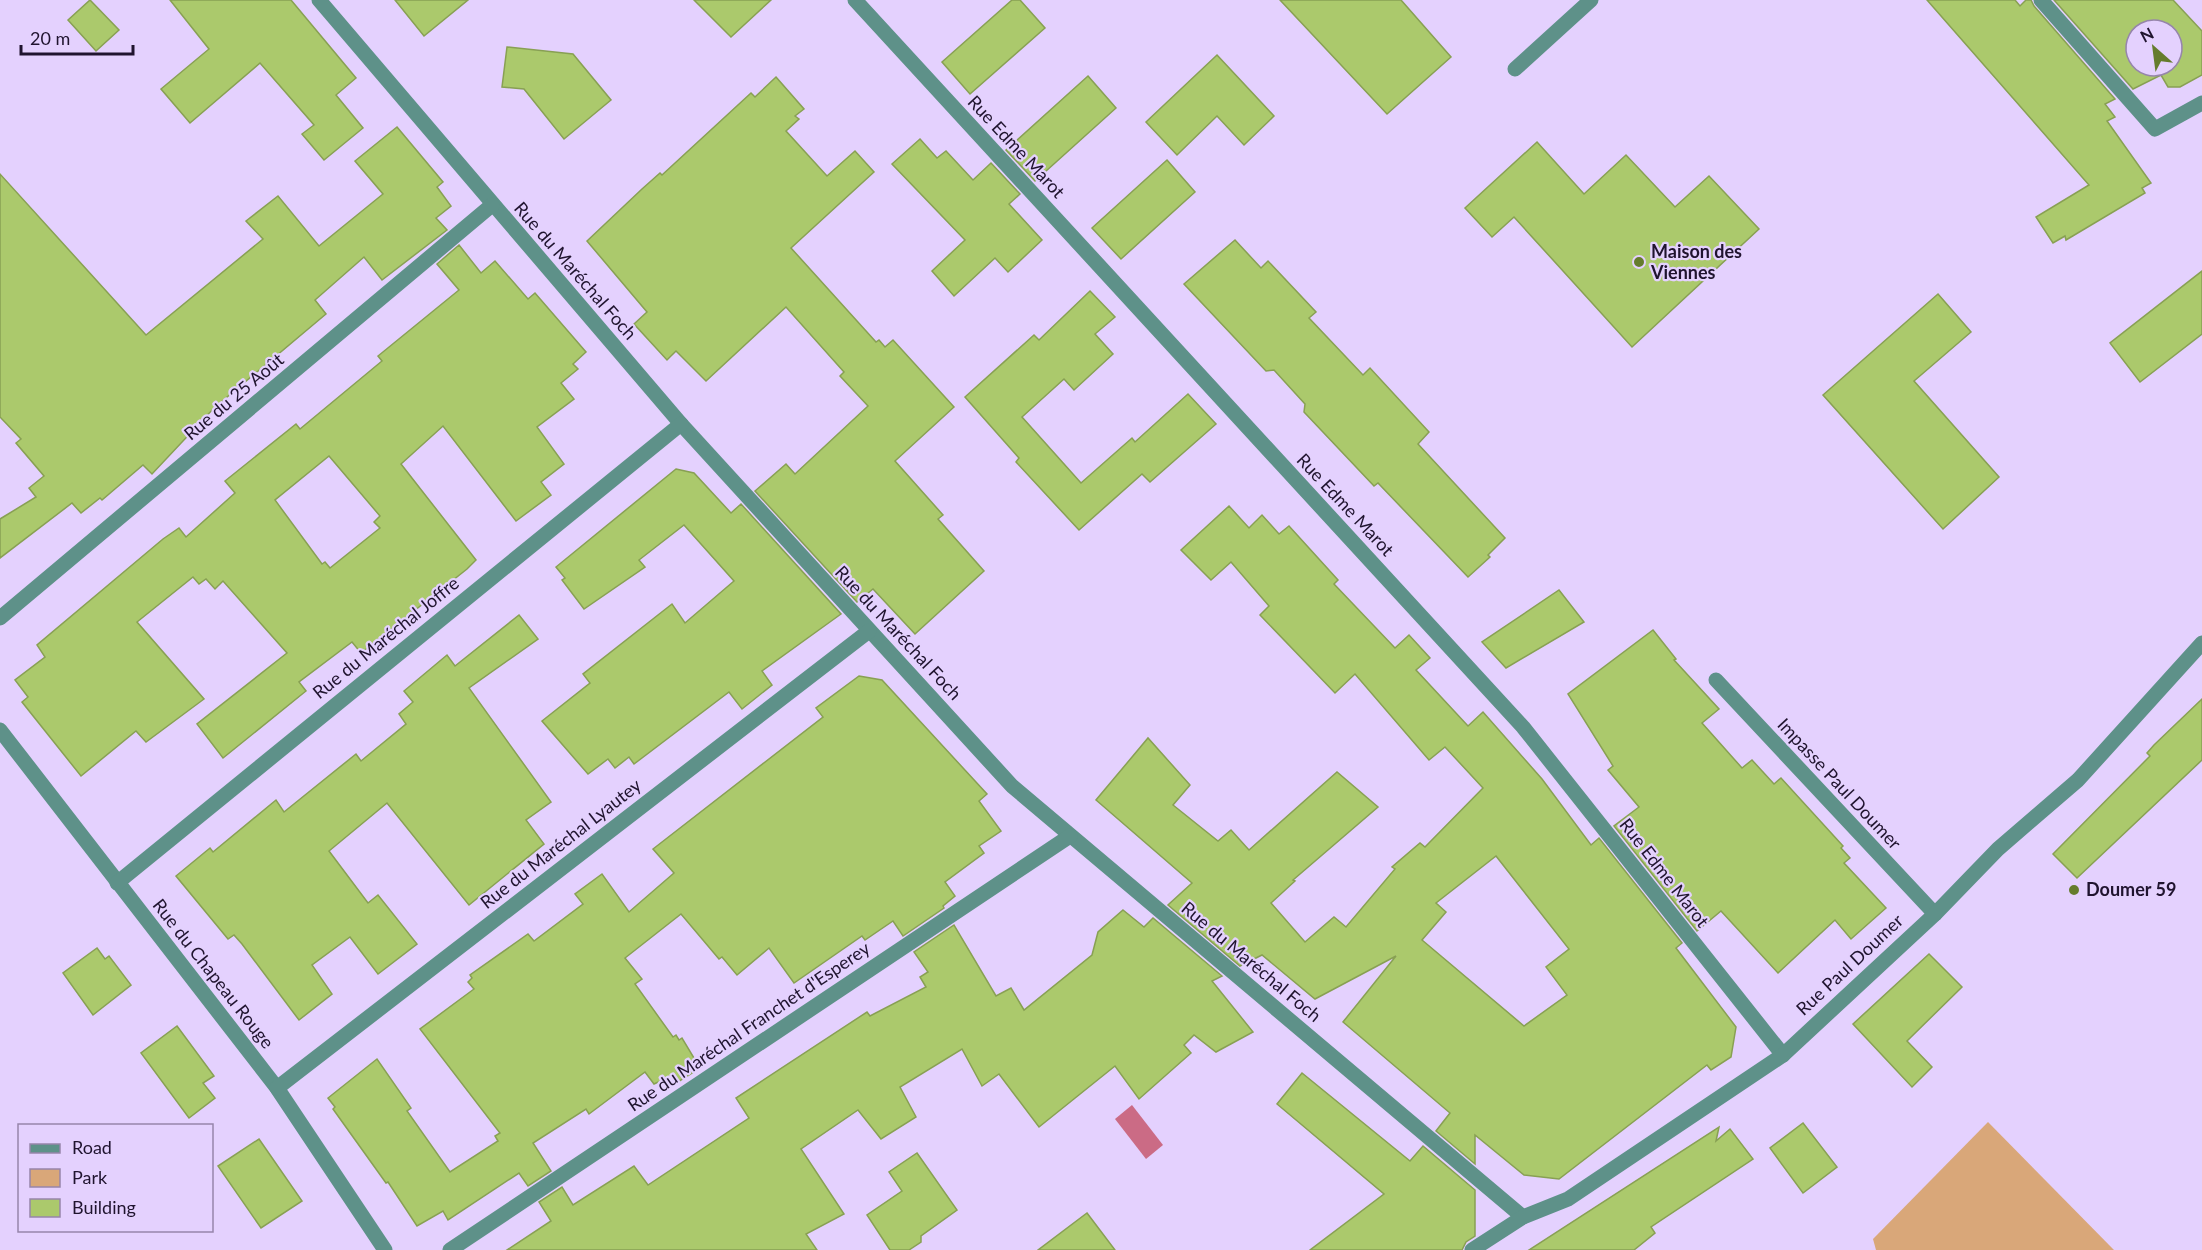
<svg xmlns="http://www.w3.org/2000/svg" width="2202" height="1250" viewBox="0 0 2202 1250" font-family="Lato,sans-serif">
	<rect width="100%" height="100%" fill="#e4d1fe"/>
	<polygon fill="#d9a779" points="1988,1122 2114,1250 1876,1250 1873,1239"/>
	<polygon fill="#cb6b85" points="1132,1105 1163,1145 1146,1159 1115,1119"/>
	<g fill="#abc96c" stroke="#88a053" stroke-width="1.5" fill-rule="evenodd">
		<polygon points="90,0 119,30 96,51 68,20"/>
		<polygon points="170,0 291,0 356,78 336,95 363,128 324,160 302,134 314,125 260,63 190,123 161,89 209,49"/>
		<polygon points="395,0 468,0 424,36"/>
		<polygon points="694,0 771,0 731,37"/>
		<polygon points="1012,0 1020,0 1045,28 970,94 942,62"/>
		<polygon points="1280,0 1401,0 1451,57 1387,114"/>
		<polygon points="1927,0 2015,0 2020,6 2026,0 2031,0 2034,6 2115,99 2105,104 2115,117 2107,121 2151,183 2142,188 2145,193 2066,240 2065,236 2053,243 2036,217 2089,185"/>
		<path d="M 2054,0 L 2173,0 L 2202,31 L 2202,75 L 2180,87 L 2168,87 L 2161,75 L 2133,89 ZM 2136,30 L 2172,30 L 2172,66 L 2136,66 Z"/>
		<polygon points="507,47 573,54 611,100 564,139 524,89 502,87"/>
		<polygon points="1217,55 1274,116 1244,145 1217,116 1177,155 1146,122"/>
		<polygon points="1088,76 1116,108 1035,181 1006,150"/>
		<polygon points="776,77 804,109 795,116 799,119 786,131 827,176 855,151 874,172 791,248 876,342 879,340 885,347 893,340 954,407 895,461 943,515 938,519 984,571 915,634 873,589 857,602 755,491 786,464 795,474 868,406 840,376 844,372 786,307 706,381 676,351 667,360 634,324 647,312 587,241 642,189 660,173 662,175 751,93 755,97"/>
		<polygon points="397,127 443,182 437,187 451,206 436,218 447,230 382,280 364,257 315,300 326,314 214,408 152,474 143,465 102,500 100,498 81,513 72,503 0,558 0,519 36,497 29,488 44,476 16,443 21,439 0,417 0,174 146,335 263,239 246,221 278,196 319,246 383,194 355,161"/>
		<polygon points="920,139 937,158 946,151 973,180 991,163 1020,194 1009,204 1042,240 1008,272 995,258 954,296 932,271 965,240 892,164"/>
		<polygon points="1537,142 1584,194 1626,155 1675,207 1709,176 1759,229 1632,347 1514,217 1492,237 1465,208"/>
		<polygon points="1167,160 1195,192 1121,259 1092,228"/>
		<polygon points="1235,240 1261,268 1268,261 1316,312 1309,318 1363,375 1370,368 1429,432 1418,444 1505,538 1488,555 1490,557 1468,577 1378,483 1374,486 1304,412 1305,404 1274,370 1266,371 1184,284"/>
		<path d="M 459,245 L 481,273 L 495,261 L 528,299 L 535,293 L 586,352 L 573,364 L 578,369 L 561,383 L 574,399 L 537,427 L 564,464 L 541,482 L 551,495 L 516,521 L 443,426 L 401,464 L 476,560 L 467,569 L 361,653 L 352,642 L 299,682 L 306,691 L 223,758 L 197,724 L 287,653 L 223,581 L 215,589 L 206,579 L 199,584 L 193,577 L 137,622 L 204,699 L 146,742 L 136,731 L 81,776 L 22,702 L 28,697 L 15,680 L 45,657 L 37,645 L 163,539 L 179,528 L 186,537 L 235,493 L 225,481 L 296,424 L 300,429 L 382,361 L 378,356 L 459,290 L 437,264 ZM 329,456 L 380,516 L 374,522 L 380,528 L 330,568 L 325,562 L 322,564 L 275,500 Z"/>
		<polygon points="2202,271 2202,334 2140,382 2110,343"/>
		<polygon points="1090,291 1115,317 1095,334 1113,354 1074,390 1064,379 1022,417 1081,483 1132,438 1135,442 1188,394 1216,424 1150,482 1142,474 1079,530 1016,462 1019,458 965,397 1034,335 1039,340"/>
		<polygon points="1938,294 1971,332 1914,381 1999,477 1943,529 1823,395"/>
		<polygon points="676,469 694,473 731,513 741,504 841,614 762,671 772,685 742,709 729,692 634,764 629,757 615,768 608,759 588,774 542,721 590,683 583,674 672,604 685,623 734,581 684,525 639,560 645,567 584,609 562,580 565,578 556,567"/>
		<path d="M 1229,506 L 1249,528 L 1262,515 L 1279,534 L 1289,526 L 1338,580 L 1334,584 L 1395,648 L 1409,635 L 1430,658 L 1416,670 L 1468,726 L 1483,712 L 1542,779 L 1591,845 L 1599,838 L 1682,943 L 1676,948 L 1736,1027 L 1731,1057 L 1711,1070 L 1707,1065 L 1559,1179 L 1524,1175 L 1475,1135 L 1475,1164 L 1436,1131 L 1450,1113 L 1343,1022 L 1396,956 L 1315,999 L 1262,955 L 1240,966 L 1168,905 L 1192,883 L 1096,800 L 1148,738 L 1190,785 L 1173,805 L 1218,841 L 1231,830 L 1249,850 L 1337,772 L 1378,807 L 1293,880 L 1295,881 L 1271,903 L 1305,942 L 1334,917 L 1346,927 L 1395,869 L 1392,867 L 1420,843 L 1425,847 L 1483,788 L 1445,747 L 1429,760 L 1355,674 L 1335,693 L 1260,615 L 1269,606 L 1231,562 L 1211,580 L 1181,550 ZM 1496,856 L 1569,949 L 1546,967 L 1567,995 L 1524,1026 L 1422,940 L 1446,912 L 1436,903 Z"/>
		<polygon points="1559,590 1584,622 1506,668 1482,642"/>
		<polygon points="519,615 538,639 469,688 551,802 526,820 544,844 469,905 387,803 329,851 368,903 378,895 417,944 378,974 350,937 312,965 332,994 299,1020 242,944 234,935 228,939 176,876 210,848 213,852 276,800 284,812 356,754 361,761 406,724 399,714 413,702 404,691 447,655 455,666"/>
		<polygon points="1653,630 1676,659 1674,660 1719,709 1702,723 1742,768 1752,760 1774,784 1781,778 1843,846 1841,848 1850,858 1844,863 1886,908 1851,939 1835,920 1778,973 1721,911 1697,931 1614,826 1639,807 1608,770 1613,766 1568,694"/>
		<polygon points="859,676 882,680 987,794 979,801 1001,831 979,846 984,853 945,882 955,896 943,906 944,908 903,936 893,921 865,940 862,936 794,983 769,948 737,975 722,957 719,959 681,914 625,958 642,979 635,984 673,1037 676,1035 679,1040 682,1038 700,1068 670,1087 665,1079 654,1084 645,1072 589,1114 586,1109 533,1143 551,1171 528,1186 519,1173 448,1220 443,1211 417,1226 388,1182 386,1183 333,1109 335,1107 328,1098 377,1059 411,1108 407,1111 450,1172 498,1141 495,1136 500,1133 420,1029 474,989 468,982 472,978 470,975 528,934 534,941 583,904 575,894 602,874 629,912 674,873 653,849 823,717 816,708"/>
		<polygon points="2202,699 2202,760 2077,878 2053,854 2150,756 2147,753 2154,745"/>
		<polygon points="1123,910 1144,927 1153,918 1222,976 1212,981 1253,1032 1216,1052 1194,1035 1184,1045 1191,1053 1139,1099 1115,1066 1039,1127 999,1074 982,1086 962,1049 900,1087 916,1117 881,1139 858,1110 801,1149 844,1214 806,1234 817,1250 507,1250 551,1221 539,1202 562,1187 573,1205 634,1166 648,1185 749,1118 736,1098 867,1012 870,1016 926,987 920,977 928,972 914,952 954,925 996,996 1011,988 1024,1010 1092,955 1098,932"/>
		<polygon points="97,948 105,959 109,956 131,985 93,1015 63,973"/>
		<polygon points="1929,954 1962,987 1907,1041 1932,1067 1912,1087 1853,1024"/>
		<polygon points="177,1026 214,1076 203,1083 215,1098 189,1118 141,1053"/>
		<polygon points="1302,1073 1410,1161 1423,1146 1475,1190 1475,1236 1466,1242 1462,1250 1310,1250 1384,1194 1277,1104"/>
		<polygon points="1803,1123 1837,1167 1803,1193 1770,1148"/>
		<polygon points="1719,1127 1716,1141 1730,1129 1753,1159 1651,1227 1655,1233 1634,1250 1529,1250"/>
		<polygon points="259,1139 302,1201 261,1228 218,1166"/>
		<polygon points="917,1153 957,1210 921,1236 921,1242 909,1250 890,1250 867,1215 902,1191 889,1172"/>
		<polygon points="1087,1213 1115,1250 1038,1250"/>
	</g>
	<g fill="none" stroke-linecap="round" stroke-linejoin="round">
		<g stroke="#5e9189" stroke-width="15">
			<polyline points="2041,0 2155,129 2202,103"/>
			<polyline points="1515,69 1591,0"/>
		</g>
		<g stroke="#5e9189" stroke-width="15">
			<polyline points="319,0 681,424 1012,786 1523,1217"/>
			<polyline points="855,0 1523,727 1783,1055"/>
			<polyline points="0,618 492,205"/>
			<polyline points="1716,680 1935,914"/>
			<polyline points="0,730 277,1088 385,1250"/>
			<polyline points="117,883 681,424"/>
			<polyline points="277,1088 869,631"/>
			<polyline points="450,1250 1070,836"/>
			<polyline points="1472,1250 1523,1217 1568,1199 1783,1055 1935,914 1998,849 2078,780 2202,643"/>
		</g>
	</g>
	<g fill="#657c2d" stroke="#e4d1fe" stroke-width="2">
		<circle cx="1639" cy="262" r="6"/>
		<circle cx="2074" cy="890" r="6"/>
	</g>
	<g text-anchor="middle" stroke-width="4.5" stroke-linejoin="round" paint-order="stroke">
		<g font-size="18" fill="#20142f" stroke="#e4d1fe">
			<text transform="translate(1016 147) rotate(47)" y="6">Rue Edme Marot</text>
			<text transform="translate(575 271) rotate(49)" y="6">Rue du Maréchal Foch</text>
			<text transform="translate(234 397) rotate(-40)" y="6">Rue du 25 Août</text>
			<text transform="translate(1345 505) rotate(47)" y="6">Rue Edme Marot</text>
			<text transform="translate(898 633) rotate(47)" y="6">Rue du Maréchal Foch</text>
			<text transform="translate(386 638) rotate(-39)" y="6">Rue du Maréchal Joffre</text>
			<text transform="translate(1839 784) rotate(47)" y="6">Impasse Paul Doumer</text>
			<text transform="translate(561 844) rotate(-38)" y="6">Rue du Maréchal Lyautey</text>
			<text transform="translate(1664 873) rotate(52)" y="6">Rue Edme Marot</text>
			<text transform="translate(1251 962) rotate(40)" y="6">Rue du Maréchal Foch</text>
			<text transform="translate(1850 965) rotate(-43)" y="6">Rue Paul Doumer</text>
			<text transform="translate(213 974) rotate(52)" y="6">Rue du Chapeau Rouge</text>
			<text transform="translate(749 1027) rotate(-34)" y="6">Rue du Maréchal Franchet d'Esperey</text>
		</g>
		<g font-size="18" font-weight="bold" fill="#20142f" stroke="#e4d1fe" text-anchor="start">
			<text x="1651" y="258">Maison des<tspan x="1651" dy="21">Viennes</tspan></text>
			<text x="2086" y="896">Doumer 59</text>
		</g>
	</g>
	<rect x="18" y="1124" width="195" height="108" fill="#e4d1fe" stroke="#9685ab" stroke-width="1.5"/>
	<rect x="30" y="1144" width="30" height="9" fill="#5e9189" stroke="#9685ab" stroke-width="1.5"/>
	<text x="72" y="1154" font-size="18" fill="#20142f">Road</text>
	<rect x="30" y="1169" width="30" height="18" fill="#d9a779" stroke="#9685ab" stroke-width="1.5"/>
	<text x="72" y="1184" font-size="18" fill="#20142f">Park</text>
	<rect x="30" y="1199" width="30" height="18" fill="#abc96c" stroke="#9685ab" stroke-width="1.5"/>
	<text x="72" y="1214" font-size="18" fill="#20142f">Building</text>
	<g transform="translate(2154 48) rotate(332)"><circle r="28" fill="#e4d1fe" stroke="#9685ab" stroke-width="1.5"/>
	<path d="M0-4.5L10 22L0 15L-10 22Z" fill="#657c2d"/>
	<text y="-9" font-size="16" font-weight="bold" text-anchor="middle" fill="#20142f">N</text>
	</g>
	<path d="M21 45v9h112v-9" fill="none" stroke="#20142f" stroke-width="3"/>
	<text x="30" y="45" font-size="18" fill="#20142f" stroke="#e4d1fe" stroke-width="4.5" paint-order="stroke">20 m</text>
</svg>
